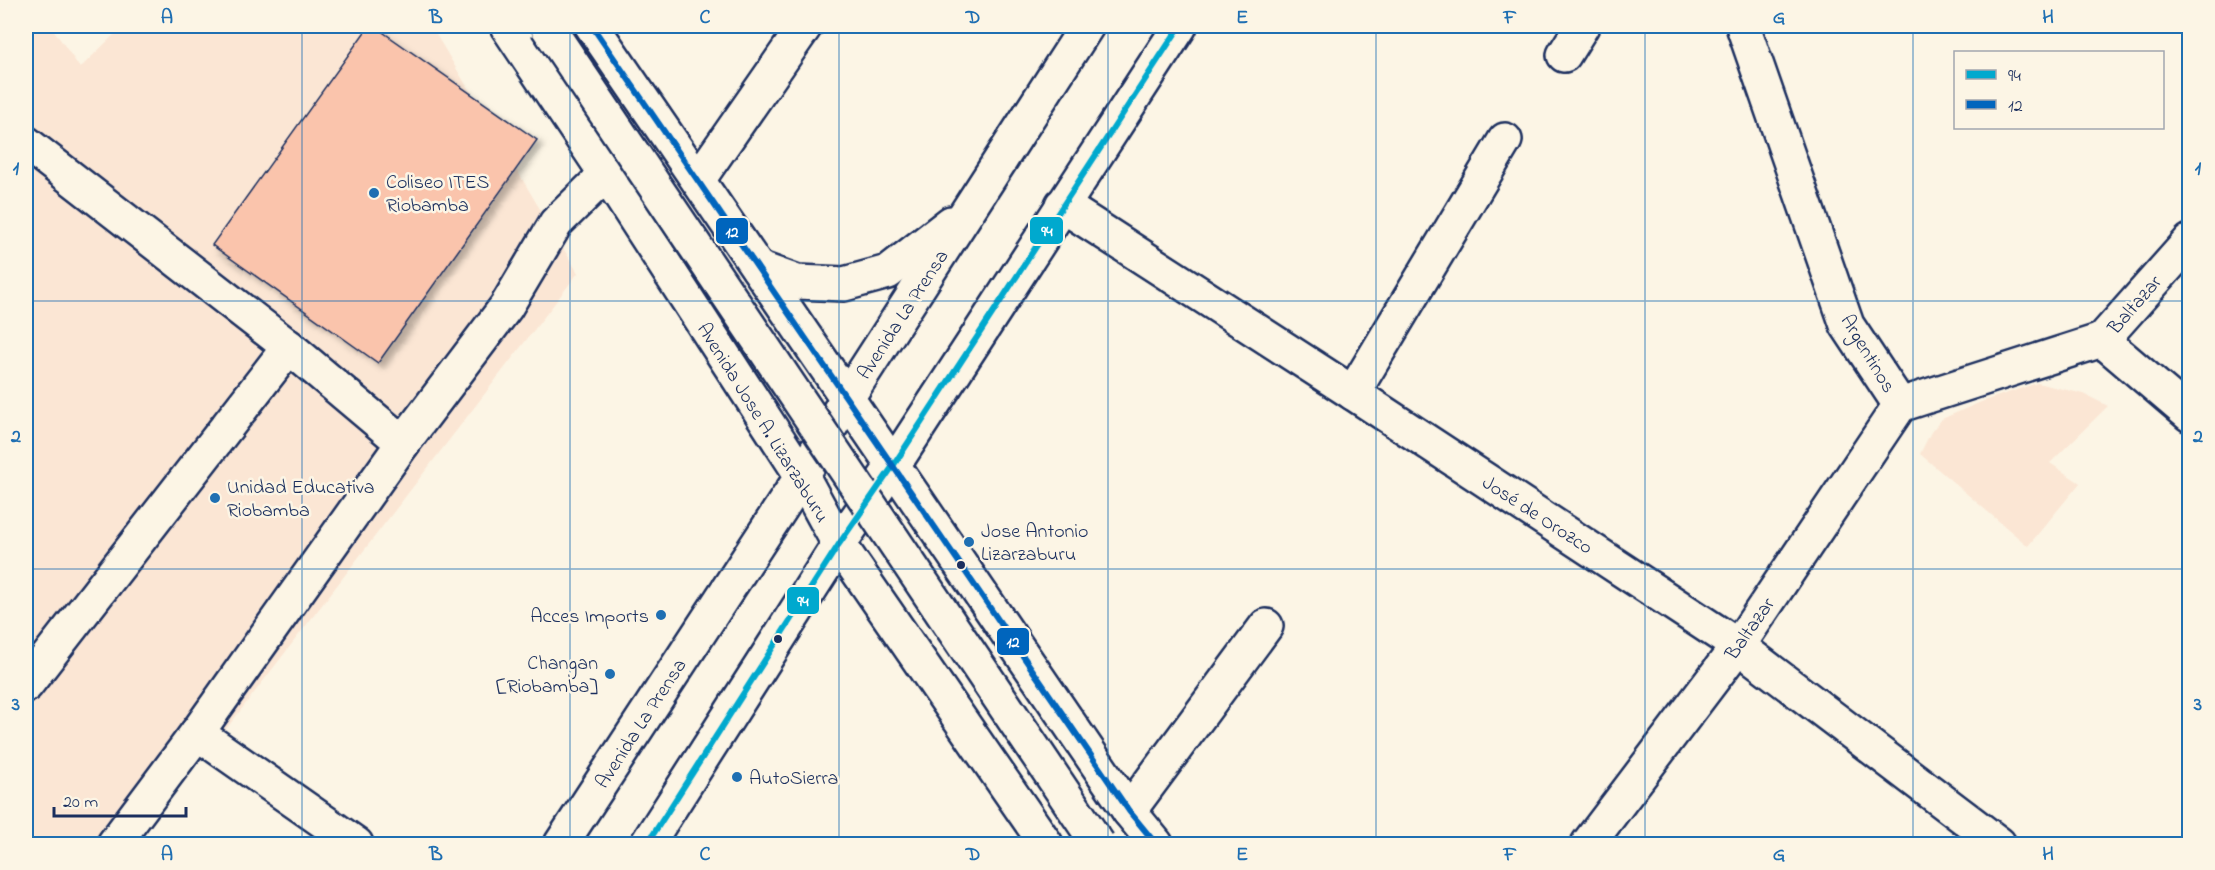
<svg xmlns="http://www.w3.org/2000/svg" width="2215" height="870" viewBox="0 0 2215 870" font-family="'Indie Flower',sans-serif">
	<defs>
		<filter id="shadow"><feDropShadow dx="5.5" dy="5.5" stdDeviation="3" flood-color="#0004"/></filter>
	</defs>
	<rect width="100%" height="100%" fill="#fcf5e5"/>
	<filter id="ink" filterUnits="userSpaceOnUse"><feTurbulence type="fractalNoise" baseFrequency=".0167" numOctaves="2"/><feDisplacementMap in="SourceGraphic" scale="12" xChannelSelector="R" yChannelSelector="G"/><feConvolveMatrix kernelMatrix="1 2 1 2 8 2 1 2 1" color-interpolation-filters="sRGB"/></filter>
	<g filter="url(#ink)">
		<g fill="#fbe6d4">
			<polygon points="26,26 51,26 80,68 123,26 431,26 578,273 230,724 129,844 26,844"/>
			<polygon points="2037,383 2084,394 2108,406 2050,463 2080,483 2028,546 1920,454 1931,432 1942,419 1981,402"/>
		</g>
		<polygon fill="#fac4ac" stroke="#1b2f5e" stroke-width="1.5" filter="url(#shadow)" points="369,26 374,26 537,140 378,363 212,245"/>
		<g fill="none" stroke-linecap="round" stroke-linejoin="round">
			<defs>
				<g id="minor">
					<polyline points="1743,26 1847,325 1900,405"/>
					<polyline points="1564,55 1582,26"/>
					<polyline points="26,143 289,347 403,443"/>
					<polyline points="698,180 805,26"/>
					<polyline points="1062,205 1353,393 1738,646 1999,844"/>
					<polyline points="2102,340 2190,241"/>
					<polyline points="2102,340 2190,415"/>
					<polyline points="1353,393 1505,140"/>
					<polyline points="847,398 1129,811 1156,844"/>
					<polyline points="1900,405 2102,340"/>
					<polyline points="802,476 839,544 1046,844"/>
					<polyline points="26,685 289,347"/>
					<polyline points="197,733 356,844"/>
					<polyline points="1129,811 1266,626"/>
					<polyline points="114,844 197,733 403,443 506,307 556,223 606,174"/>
					<polyline points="1588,844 1738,646 1900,405"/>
				</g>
				<g id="major">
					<polyline points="507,26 606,174 802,476"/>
					<polyline points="592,26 847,398"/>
					<polyline points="758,268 797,282 844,284 888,272 951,223"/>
					<polyline points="561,844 802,476 847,398 1087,26"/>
					<polyline points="647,844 839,544 893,466 1180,26"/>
				</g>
			</defs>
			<use href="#minor" stroke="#1b2f5e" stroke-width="38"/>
			<use href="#major" stroke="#1b2f5e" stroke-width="38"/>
			<use href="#minor" stroke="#fcf5e5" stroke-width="33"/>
			<use href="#major" stroke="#fcf5e5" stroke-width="33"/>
			<defs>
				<polyline id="minor-bridge" points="547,26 1098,844"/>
			</defs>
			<use href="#minor-bridge" stroke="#1b2f5e" stroke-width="38" stroke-linecap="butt"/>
			<use href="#minor-bridge" stroke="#fcf5e5" stroke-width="33"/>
			<defs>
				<polyline id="bus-1" points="647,844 839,544 893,466 1180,26"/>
				<polyline id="bus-2" points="592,26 1129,811 1156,844"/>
			</defs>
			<use href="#bus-1" stroke="#fcf5e5" stroke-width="10"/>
			<use href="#bus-2" stroke="#fcf5e5" stroke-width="10"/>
			<use href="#bus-1" stroke="#00a9ce" stroke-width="6"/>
			<use href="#bus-2" stroke="#0065bd" stroke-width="6"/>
		</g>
	</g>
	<path fill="none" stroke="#1f6fb2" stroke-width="1.5" stroke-opacity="0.55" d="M 302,26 L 302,844M 570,26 L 570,844M 839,26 L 839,844M 1108,26 L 1108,844M 1376,26 L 1376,844M 1645,26 L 1645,844M 1913,26 L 1913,844M 26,301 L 2190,301M 26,569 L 2190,569"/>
	<g fill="#1f6fb2" stroke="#fcf5e5" stroke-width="2">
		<circle cx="374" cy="193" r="6"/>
		<circle cx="215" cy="498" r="6"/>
		<circle cx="969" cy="542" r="6"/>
		<circle cx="661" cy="615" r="6"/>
		<circle cx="610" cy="674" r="6"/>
		<circle cx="737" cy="777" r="6"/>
	</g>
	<g fill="#1b2f5e" stroke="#fcf5e5" stroke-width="2">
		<circle cx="961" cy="565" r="5"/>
		<circle cx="778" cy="639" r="5"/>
	</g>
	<g text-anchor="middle" stroke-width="5" stroke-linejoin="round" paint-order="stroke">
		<g font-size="20" fill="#1b2f5e" stroke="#fcf5e5" text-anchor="start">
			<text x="386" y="188">Coliseo ITES<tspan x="386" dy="23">Riobamba</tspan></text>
			<text x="227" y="493">Unidad Educativa<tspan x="227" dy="23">Riobamba</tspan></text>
			<text x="981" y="537">Jose Antonio<tspan x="981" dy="23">Lizarzaburu</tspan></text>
			<text x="649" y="622" text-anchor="end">Acces Imports</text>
			<text x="598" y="669" text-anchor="end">Changan<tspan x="598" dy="23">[Riobamba]</tspan></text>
			<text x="749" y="784">AutoSierra</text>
		</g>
		<g font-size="20" fill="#1b2f5e" stroke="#fcf5e5">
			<text transform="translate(2134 304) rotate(-49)" y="7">Baltazar</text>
			<text transform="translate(902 314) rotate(-57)" y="7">Avenida La Prensa</text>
			<text transform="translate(1869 353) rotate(59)" y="7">Argentinos</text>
			<text transform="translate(764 422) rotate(58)" y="7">Avenida Jose A. Lizarzaburu</text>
			<text transform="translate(1538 514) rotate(33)" y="7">José de Orozco</text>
			<text transform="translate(1749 628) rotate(-55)" y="7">Baltazar</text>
			<text transform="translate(640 723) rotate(-57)" y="7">Avenida La Prensa</text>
		</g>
	</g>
	<g stroke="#fcf5e5" stroke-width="2">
		<rect x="1029" y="216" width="35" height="29" rx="6" fill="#00a9ce"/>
		<rect x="715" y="217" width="34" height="28" rx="6" fill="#0065bd"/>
		<rect x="786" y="586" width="34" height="29" rx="6" fill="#00a9ce"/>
		<rect x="996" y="627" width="34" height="29" rx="6" fill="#0065bd"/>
	</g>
	<g font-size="16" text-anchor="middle" font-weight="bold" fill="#fff">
		<text x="1047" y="236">94</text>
		<text x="732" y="237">12</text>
		<text x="803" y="606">94</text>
		<text x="1013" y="647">12</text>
	</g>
	<rect width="2215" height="870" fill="none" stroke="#fcf5e5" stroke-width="66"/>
	<rect x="1954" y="51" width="210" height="78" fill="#fcf5e5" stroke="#a2a6af" stroke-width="1.5"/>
	<rect x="1966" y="70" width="30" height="9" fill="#00a9ce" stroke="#a2a6af" stroke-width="1.5"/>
	<text x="2008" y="81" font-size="18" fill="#1b2f5e">94</text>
	<rect x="1966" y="100" width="30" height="9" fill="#0065bd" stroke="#a2a6af" stroke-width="1.5"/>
	<text x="2008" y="111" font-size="18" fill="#1b2f5e">12</text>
	<path d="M54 807v9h132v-9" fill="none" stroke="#1b2f5e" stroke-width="3"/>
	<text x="63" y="807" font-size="18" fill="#1b2f5e" stroke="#fcf5e5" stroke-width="4.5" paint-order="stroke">20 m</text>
	<rect x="33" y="33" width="2149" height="804" fill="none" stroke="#1f6fb2" stroke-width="2"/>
	<g font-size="20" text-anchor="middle" font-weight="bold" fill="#1f6fb2">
		<text x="167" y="23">A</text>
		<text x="436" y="23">B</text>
		<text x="705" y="23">C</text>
		<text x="973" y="23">D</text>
		<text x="1242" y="23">E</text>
		<text x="1510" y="23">F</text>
		<text x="1779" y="23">G</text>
		<text x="2048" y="23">H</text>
		<text x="16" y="174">1</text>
		<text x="2198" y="174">1</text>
		<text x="16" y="442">2</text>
		<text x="2198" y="442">2</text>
		<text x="16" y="710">3</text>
		<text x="2198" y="710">3</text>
		<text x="167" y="860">A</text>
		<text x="436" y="860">B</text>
		<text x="705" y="860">C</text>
		<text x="973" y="860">D</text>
		<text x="1242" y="860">E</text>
		<text x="1510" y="860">F</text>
		<text x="1779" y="860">G</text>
		<text x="2048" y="860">H</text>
	</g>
</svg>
